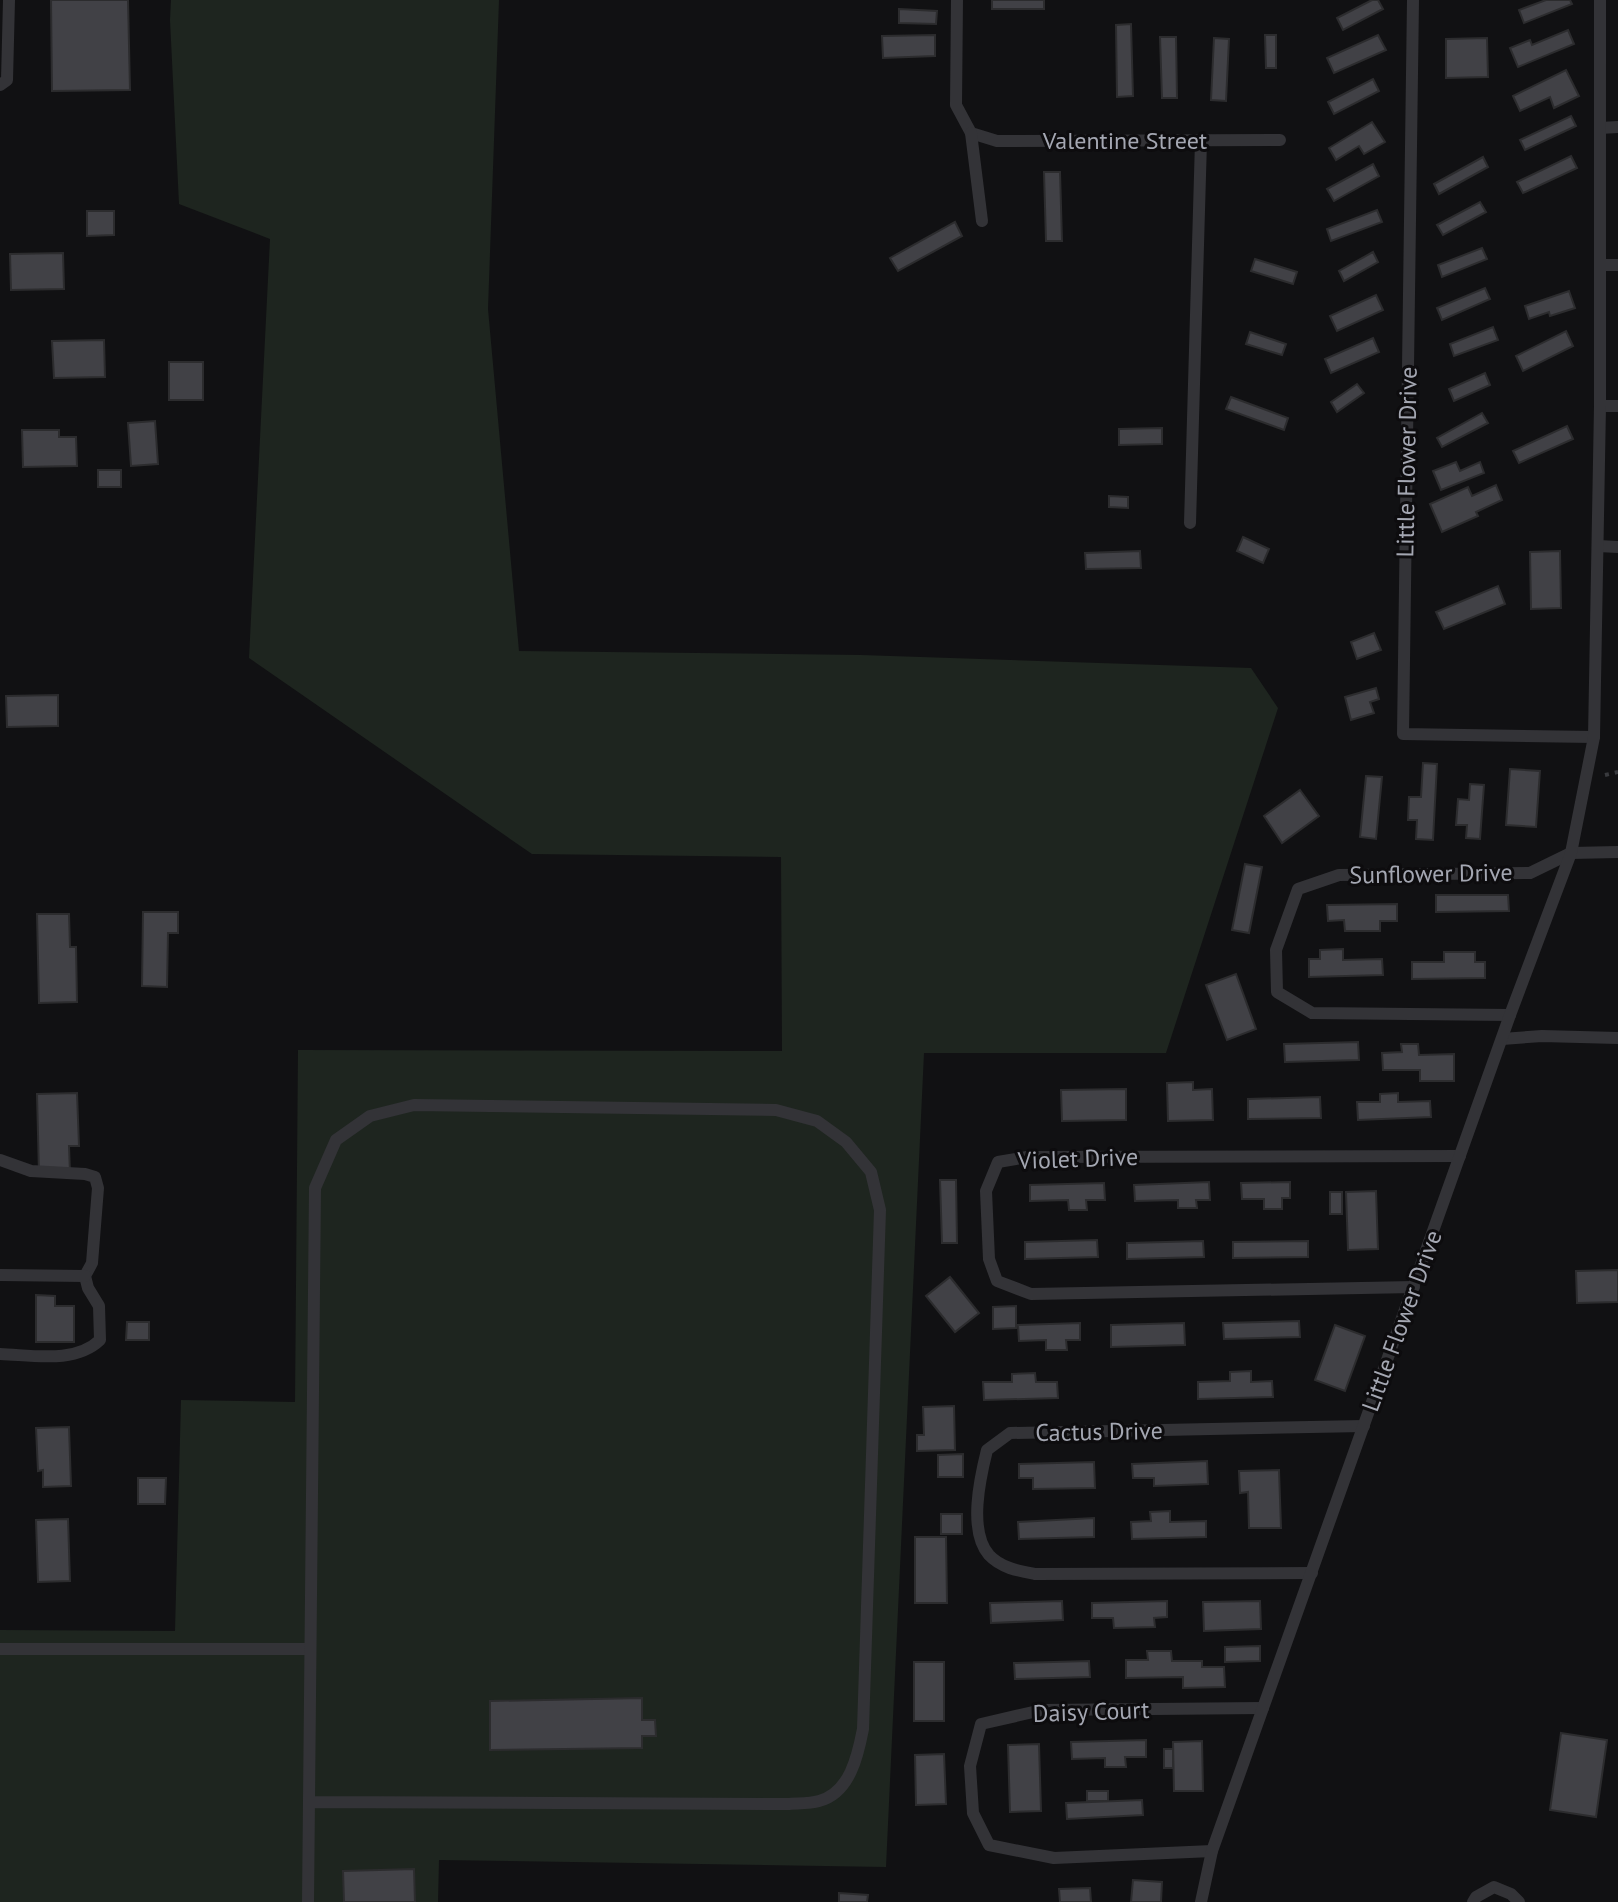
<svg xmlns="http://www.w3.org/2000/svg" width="1618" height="1902" viewBox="0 0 1618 1902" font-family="'PT Sans',sans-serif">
	<rect width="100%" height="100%" fill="#111113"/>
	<polygon fill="#1e251f" points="171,0 499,0 488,309 519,651 861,655 1251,668 1278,708 1166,1053 924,1053 886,1867 439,1860 438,1902 0,1902 0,1630 175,1631 181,1400 295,1402 298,1050 782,1051 781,857 532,854 249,658 270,239 179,204 170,20"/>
	<g fill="#414146" stroke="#2c2c2e" stroke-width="2">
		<polygon points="51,0 128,0 130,90 52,91"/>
		<rect x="992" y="0" width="52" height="9"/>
		<polygon points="1372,0 1378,0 1383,9 1343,30 1337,18"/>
		<polygon points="1546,0 1570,0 1572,4 1524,23 1519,10"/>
		<polygon points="899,9 937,11 936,24 899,23"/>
		<polygon points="1131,24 1133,96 1117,97 1116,25"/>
		<polygon points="1568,30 1574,44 1518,67 1510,48 1530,40 1532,45"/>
		<polygon points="935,35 935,56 883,58 882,36"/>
		<polygon points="1265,35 1276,35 1276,68 1266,68"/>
		<polygon points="1378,35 1386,50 1334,73 1327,58"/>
		<polygon points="1160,37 1176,37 1177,98 1162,98"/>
		<polygon points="1214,38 1229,39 1226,101 1211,100"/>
		<polygon points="1487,38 1488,77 1446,78 1446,39"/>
		<polygon points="1566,70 1579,96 1554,108 1550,97 1520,111 1513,96"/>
		<polygon points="1373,79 1379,91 1334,114 1328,102"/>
		<polygon points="1571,116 1576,126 1525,150 1520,140"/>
		<polygon points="1372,122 1385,142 1364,154 1359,146 1336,160 1329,148"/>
		<polygon points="1571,156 1577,168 1523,193 1517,182"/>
		<polygon points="1483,157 1488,167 1439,194 1434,184"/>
		<polygon points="1373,164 1379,176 1334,201 1327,189"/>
		<polygon points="1044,172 1060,172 1062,241 1046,241"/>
		<polygon points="1480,202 1486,212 1443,235 1437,225"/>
		<polygon points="1377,210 1382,222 1331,241 1327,229"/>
		<polygon points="87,211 114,211 114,235 87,236"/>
		<polygon points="955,222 962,236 898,271 890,258"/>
		<polygon points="1482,248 1487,259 1442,277 1438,265"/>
		<polygon points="1373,252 1378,262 1344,281 1339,271"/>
		<polygon points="63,253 64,289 11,290 10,254"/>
		<polygon points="1255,259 1297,272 1293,284 1251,271"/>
		<polygon points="1485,288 1490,299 1442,320 1437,308"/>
		<polygon points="1569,291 1575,308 1550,316 1549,312 1529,319 1525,306"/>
		<polygon points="1376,295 1383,310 1337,331 1330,316"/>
		<polygon points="1493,327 1498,340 1454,356 1450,344"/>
		<polygon points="1566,331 1573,346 1523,371 1516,356"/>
		<polygon points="1250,332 1286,344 1282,355 1246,344"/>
		<polygon points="1373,338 1379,352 1331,373 1325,359"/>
		<polygon points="104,340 105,377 54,378 52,341"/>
		<rect x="169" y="362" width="34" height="38"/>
		<polygon points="1485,373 1490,385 1454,401 1449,389"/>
		<polygon points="1357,384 1364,393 1337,412 1331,402"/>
		<polygon points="1231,397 1288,418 1284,430 1226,409"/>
		<polygon points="1482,413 1488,423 1442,447 1437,438"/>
		<polygon points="155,421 158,464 131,466 128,423"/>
		<polygon points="1567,426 1573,439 1519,463 1513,451"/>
		<polygon points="1162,428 1162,444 1119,445 1119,429"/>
		<polygon points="22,430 59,430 59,437 76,437 77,466 23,467"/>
		<polygon points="1456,462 1460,471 1480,462 1484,473 1441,490 1433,471"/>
		<rect x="98" y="470" width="23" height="17"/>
		<polygon points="1496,485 1502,500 1476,512 1478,516 1442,532 1430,504 1468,487 1472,496"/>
		<polygon points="1109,496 1128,497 1128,508 1109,507"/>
		<polygon points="1243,537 1269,549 1263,563 1237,551"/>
		<polygon points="1140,551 1141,568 1086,569 1085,553"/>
		<polygon points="1560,551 1561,608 1531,609 1530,552"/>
		<polygon points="1498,586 1505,604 1444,629 1436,612"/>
		<polygon points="1374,633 1381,650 1357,659 1351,642"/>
		<polygon points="1376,688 1379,699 1370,702 1374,713 1351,720 1345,697"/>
		<polygon points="58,695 58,726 7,727 6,696"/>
		<polygon points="1423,763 1437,764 1433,840 1416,839 1417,820 1408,820 1409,797 1421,797"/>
		<polygon points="1510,769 1540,771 1536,827 1506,825"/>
		<polygon points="1366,776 1382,777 1376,839 1360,837"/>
		<polygon points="1470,784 1484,785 1480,839 1466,838 1467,825 1456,825 1458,799 1469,800"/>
		<polygon points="1300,790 1319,816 1282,843 1264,816"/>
		<polygon points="1245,864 1262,867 1249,933 1232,930"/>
		<polygon points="1436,895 1508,895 1509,911 1436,912"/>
		<polygon points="1397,904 1397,921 1380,921 1380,931 1345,931 1344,920 1328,921 1327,905"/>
		<polygon points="143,912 178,912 178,933 168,933 167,987 142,986"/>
		<polygon points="37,914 69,914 70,947 76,947 77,1002 39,1003"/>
		<polygon points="1343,949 1343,960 1382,959 1383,975 1309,977 1309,959 1320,959 1320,950"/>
		<polygon points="1444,952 1475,952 1475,962 1485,962 1485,978 1412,979 1412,962 1444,962"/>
		<polygon points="1236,974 1256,1029 1227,1040 1206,985"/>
		<polygon points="1358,1042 1359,1060 1285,1062 1284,1044"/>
		<polygon points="1401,1044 1418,1044 1419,1055 1454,1054 1454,1081 1420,1081 1420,1070 1383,1070 1382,1053 1402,1052"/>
		<polygon points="1193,1082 1193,1090 1212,1089 1213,1120 1168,1121 1167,1083"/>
		<polygon points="1126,1089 1126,1120 1062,1121 1061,1090"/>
		<polygon points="77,1093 79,1146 69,1146 70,1173 39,1174 37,1094"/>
		<polygon points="1398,1093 1398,1102 1430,1101 1431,1117 1358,1120 1357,1102 1380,1102 1380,1094"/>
		<polygon points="1320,1097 1321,1118 1248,1119 1248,1099"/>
		<polygon points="940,1180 956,1180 957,1243 942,1243"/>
		<polygon points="1209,1182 1210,1200 1196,1200 1197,1208 1178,1208 1178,1200 1135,1201 1134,1185"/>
		<polygon points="1290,1182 1290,1198 1282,1198 1282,1209 1264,1209 1264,1199 1242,1199 1241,1183"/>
		<polygon points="1104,1183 1105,1200 1086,1200 1087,1210 1069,1210 1068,1200 1030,1201 1030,1185"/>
		<polygon points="1376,1191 1378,1249 1348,1250 1346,1192"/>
		<rect x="1330" y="1192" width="12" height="22"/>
		<polygon points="1097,1240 1098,1257 1025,1259 1025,1242"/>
		<polygon points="1203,1241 1204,1257 1127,1259 1127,1243"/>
		<polygon points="1308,1241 1308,1257 1233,1258 1233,1242"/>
		<polygon points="1618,1270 1618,1302 1577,1303 1576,1271"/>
		<polygon points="950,1277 979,1313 955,1332 926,1296"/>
		<polygon points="36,1295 55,1296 55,1306 74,1306 74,1342 36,1342"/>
		<polygon points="1016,1306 1016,1328 993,1329 993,1307"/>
		<polygon points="1299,1321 1300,1337 1224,1339 1223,1323"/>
		<polygon points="127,1322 149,1322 149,1340 126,1340"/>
		<polygon points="1080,1323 1080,1340 1066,1340 1067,1350 1046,1350 1046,1340 1019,1341 1018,1325"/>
		<polygon points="1184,1323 1185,1345 1111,1347 1111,1325"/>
		<polygon points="1335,1325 1365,1336 1345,1391 1315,1380"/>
		<polygon points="1251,1371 1251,1382 1272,1381 1273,1397 1198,1399 1198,1382 1230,1381 1230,1372"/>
		<polygon points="1035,1373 1036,1382 1057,1382 1058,1398 984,1400 983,1382 1012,1382 1012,1374"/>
		<polygon points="954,1406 955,1450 917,1451 917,1435 924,1435 923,1407"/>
		<polygon points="69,1427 71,1486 43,1487 43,1470 38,1471 36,1428"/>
		<polygon points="963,1454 963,1477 938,1477 938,1455"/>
		<polygon points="1207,1461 1208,1484 1154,1486 1154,1478 1133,1478 1132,1464"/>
		<polygon points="1094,1462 1095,1488 1033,1489 1033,1478 1019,1478 1019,1464"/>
		<polygon points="1279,1470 1281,1528 1249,1528 1248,1492 1240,1493 1239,1471"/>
		<polygon points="138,1478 166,1478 165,1504 138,1504"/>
		<polygon points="1170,1511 1170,1522 1206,1521 1206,1537 1132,1539 1131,1522 1151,1521 1150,1512"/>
		<rect x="941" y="1514" width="21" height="20"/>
		<polygon points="1094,1518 1094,1537 1019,1539 1018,1522"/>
		<polygon points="68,1519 70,1581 38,1582 36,1520"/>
		<polygon points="915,1537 946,1537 947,1603 915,1603"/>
		<polygon points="1062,1601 1063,1620 991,1623 990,1603"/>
		<polygon points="1167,1601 1167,1617 1154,1618 1155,1627 1114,1628 1113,1618 1092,1618 1092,1603"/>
		<polygon points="1260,1601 1261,1629 1204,1631 1203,1602"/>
		<polygon points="1260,1646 1260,1661 1225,1662 1225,1647"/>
		<polygon points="1147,1651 1171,1651 1172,1661 1202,1661 1202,1667 1224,1667 1225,1687 1183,1688 1183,1677 1126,1678 1126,1660 1148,1660"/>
		<polygon points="1089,1661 1090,1677 1015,1679 1014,1663"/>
		<rect x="914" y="1662" width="30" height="59"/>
		<polygon points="642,1698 642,1720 655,1720 656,1736 642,1736 642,1748 490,1750 490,1701"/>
		<polygon points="1561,1733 1607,1740 1596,1817 1550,1810"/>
		<polygon points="1146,1740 1146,1757 1125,1757 1126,1767 1105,1767 1105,1758 1072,1759 1071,1742"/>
		<polygon points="1202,1741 1203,1791 1174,1791 1173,1742"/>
		<polygon points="1039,1744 1041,1811 1010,1812 1008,1745"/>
		<rect x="1164" y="1749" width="9" height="19"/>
		<polygon points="944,1754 946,1804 916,1805 915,1755"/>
		<rect x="1087" y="1791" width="21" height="10"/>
		<polygon points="1142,1800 1143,1815 1067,1819 1066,1803"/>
		<polygon points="414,1869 415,1902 344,1902 343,1871"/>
		<polygon points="1133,1880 1162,1882 1161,1902 1131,1902"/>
		<polygon points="1090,1888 1091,1902 1060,1902 1059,1889"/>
		<polygon points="839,1893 868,1895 867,1902 839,1902"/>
	</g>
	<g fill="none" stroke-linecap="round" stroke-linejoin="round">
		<polyline stroke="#393a3e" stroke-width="4" stroke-dasharray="4 6" stroke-linecap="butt" points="1605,775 1618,772"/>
		<g stroke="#333337" stroke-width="12">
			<polyline points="957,0 956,105 971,133 997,141 1280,140"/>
			<polyline points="1413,0 1403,734 1594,737"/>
			<polyline points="0,85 7,80 9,0"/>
			<polyline points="1600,128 1618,127"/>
			<polyline points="971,133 982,221"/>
			<polyline points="1601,265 1618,265"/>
			<polyline points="1600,406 1618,406"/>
			<polyline points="1190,523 1201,141"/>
			<polyline points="1598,546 1618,547"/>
			<polyline points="1510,1015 1312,1013 1277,992 1276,950 1298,889 1339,875 1530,873 1571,853 1618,852"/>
			<polyline points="1502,1039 1542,1036 1618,1038"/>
			<path d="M 0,1160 L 31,1171 L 85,1174 L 95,1177 L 98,1188 L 92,1263 L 85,1276 L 88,1288 L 99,1306 L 100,1340 C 75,1364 32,1355 0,1354"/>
			<polyline points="0,1275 85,1276"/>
			<polyline points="1414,1287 1031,1294 997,1281 989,1259 986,1191 998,1162 1027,1157 1460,1156"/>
			<path d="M 1312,1573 L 1035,1574 C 1019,1571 1001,1568 989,1555 C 968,1531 980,1478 987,1450 L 1010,1433 L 1364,1426"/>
			<polyline points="0,1649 309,1649"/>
			<polyline points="1212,1851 1054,1858 989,1845 973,1813 970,1766 981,1724 1042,1710 1263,1708"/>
			<path d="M 308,1902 L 315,1188 L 336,1140 L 370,1116 L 414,1105 L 776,1110 L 817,1121 L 846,1142 L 871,1172 L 880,1210 L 863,1729 C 858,1755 850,1793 819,1801 C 809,1804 797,1803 787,1804 L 309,1802"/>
			<polyline points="1201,1902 1212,1851 1510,1015 1571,853 1594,737 1600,406 1600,0"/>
			<polyline points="1473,1902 1476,1897 1494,1887 1511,1894 1519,1902"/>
		</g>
	</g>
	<g text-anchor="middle" stroke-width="6" stroke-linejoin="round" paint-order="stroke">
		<g font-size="24" fill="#a4a7b2" stroke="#0d0c0e">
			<text x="1125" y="149">Valentine Street</text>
			<text transform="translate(1407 462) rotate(-89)" y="8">Little Flower Drive</text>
			<text transform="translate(1431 874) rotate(-1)" y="8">Sunflower Drive</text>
			<text transform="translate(1078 1159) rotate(-2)" y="8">Violet Drive</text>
			<text transform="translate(1402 1321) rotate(-70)" y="8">Little Flower Drive</text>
			<text transform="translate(1099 1432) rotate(-1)" y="8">Cactus Drive</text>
			<text transform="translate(1091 1712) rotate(-2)" y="8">Daisy Court</text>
		</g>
	</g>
</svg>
